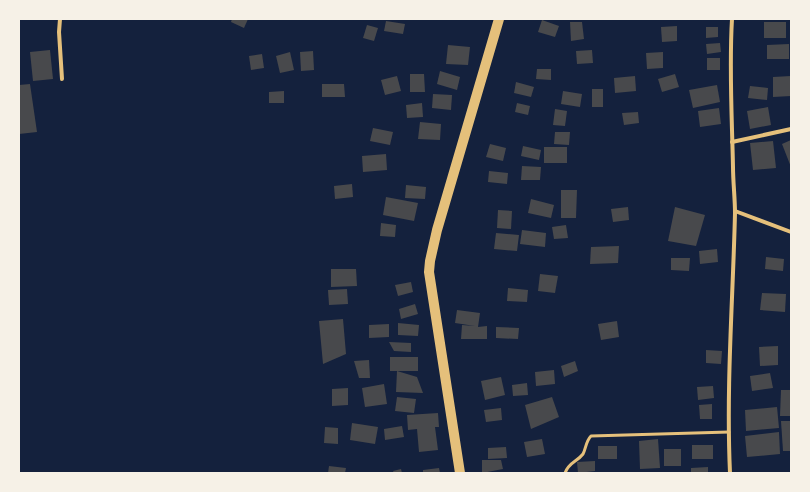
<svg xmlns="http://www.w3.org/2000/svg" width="810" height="492" viewBox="0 0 810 492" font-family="'Fira Sans',sans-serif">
	<rect width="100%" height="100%" fill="#14213d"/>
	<g fill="#48494c">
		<polygon points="232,19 248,19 244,28 231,22"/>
		<polygon points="542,20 559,26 555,37 538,32"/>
		<polygon points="386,21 405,24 403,34 384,31"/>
		<polygon points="570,22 582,22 584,39 571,41"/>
		<rect x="764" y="22" width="22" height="16"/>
		<polygon points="367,25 378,28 374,41 363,38"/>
		<polygon points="677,26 677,41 662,42 661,27"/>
		<polygon points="706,27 718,27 718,37 706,38"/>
		<polygon points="720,43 721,52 707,54 706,44"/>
		<polygon points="789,44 789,59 767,59 767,45"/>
		<polygon points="448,45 470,47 468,65 446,64"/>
		<polygon points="50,50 53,79 33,81 30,52"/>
		<polygon points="592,50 593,63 577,64 576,51"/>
		<polygon points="313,51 314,70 301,71 300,52"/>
		<polygon points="290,52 294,70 280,73 276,56"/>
		<polygon points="663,52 663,68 647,69 646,53"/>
		<polygon points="262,54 264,68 251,70 249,56"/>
		<rect x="707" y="58" width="13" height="12"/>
		<polygon points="537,69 551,69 551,80 536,79"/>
		<polygon points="440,71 460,77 457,90 437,84"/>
		<polygon points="410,74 424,74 425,92 410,92"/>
		<polygon points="675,74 679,87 662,92 658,79"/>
		<polygon points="397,76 401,91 385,95 381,80"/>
		<polygon points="635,76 636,91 615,93 614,78"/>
		<polygon points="791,76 791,96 773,97 773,77"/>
		<polygon points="516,82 534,87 531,97 514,93"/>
		<polygon points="30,84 37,132 19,134 19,85"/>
		<polygon points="322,84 344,84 345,97 322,97"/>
		<polygon points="717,85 720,102 693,108 689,90"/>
		<polygon points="750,86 768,88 767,100 748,98"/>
		<rect x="592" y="89" width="11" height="18"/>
		<polygon points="284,91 284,103 269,103 269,92"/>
		<polygon points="563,91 582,94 580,107 561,104"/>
		<polygon points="433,94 452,95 451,110 432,108"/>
		<polygon points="422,103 423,117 407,118 406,105"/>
		<polygon points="517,103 530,106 528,115 515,112"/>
		<polygon points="768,107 771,125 750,129 747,111"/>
		<polygon points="719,108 721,124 700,127 698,111"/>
		<polygon points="555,109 567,111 565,126 553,125"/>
		<polygon points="638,112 639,123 624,125 622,113"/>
		<polygon points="420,122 441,124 440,140 418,139"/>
		<polygon points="373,128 393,132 390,145 370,141"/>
		<polygon points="555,132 570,132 569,145 554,144"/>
		<polygon points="791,140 791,167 782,144"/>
		<polygon points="773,141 776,168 753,170 750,143"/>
		<polygon points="490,144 506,148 503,161 486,157"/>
		<polygon points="523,146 541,150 539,160 521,156"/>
		<rect x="544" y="147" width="23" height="16"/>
		<polygon points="386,154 387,170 363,172 362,156"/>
		<polygon points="522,166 541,167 540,180 521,180"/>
		<polygon points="489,171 508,173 507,184 488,182"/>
		<polygon points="352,184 353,197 335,199 334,186"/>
		<polygon points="406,185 426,187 425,199 405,198"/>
		<polygon points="561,190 577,190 576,218 561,218"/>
		<polygon points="386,197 418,203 414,221 383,215"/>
		<polygon points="531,199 554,205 551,218 528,213"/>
		<polygon points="628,207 629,220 613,222 611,209"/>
		<polygon points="675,207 705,215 696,246 668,241"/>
		<polygon points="498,210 512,211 511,229 497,228"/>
		<polygon points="381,223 396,225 395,237 380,236"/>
		<polygon points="566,225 568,238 554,239 552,227"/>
		<polygon points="522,230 546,233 545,247 520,244"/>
		<polygon points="496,233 519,235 517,251 494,249"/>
		<polygon points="619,246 618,263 590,264 591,247"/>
		<polygon points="717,249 718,262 700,264 699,251"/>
		<polygon points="766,257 784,259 783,271 765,269"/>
		<polygon points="671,258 690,258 689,271 671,270"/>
		<polygon points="331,269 356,269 357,286 331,287"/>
		<polygon points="540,274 558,276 555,293 538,291"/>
		<polygon points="411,282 413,292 398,296 395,285"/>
		<polygon points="508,288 528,290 527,302 507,301"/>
		<polygon points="347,289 348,304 329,305 328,290"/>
		<polygon points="762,293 786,294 785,312 760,310"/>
		<polygon points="415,304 418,314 401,319 399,309"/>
		<polygon points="457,310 480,313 478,327 487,326 487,339 461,339 462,325 475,326 455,323"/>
		<polygon points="343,319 346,354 323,364 319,321"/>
		<polygon points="617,321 619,337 601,340 598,324"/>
		<polygon points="398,323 419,325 418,336 398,335"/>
		<polygon points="389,324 389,337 369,338 369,325"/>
		<polygon points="496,327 519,328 518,339 496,338"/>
		<polygon points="389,342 411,343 411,352 394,351"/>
		<polygon points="778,346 778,365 760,366 759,347"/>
		<polygon points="706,350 722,351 721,364 706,363"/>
		<rect x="390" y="357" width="28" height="14"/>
		<polygon points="369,360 370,378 359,378 354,361"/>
		<polygon points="575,361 578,371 564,377 561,366"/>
		<polygon points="554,370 555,384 536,386 535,372"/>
		<polygon points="397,371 417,377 423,393 396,392"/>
		<polygon points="770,373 773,388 752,391 750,376"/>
		<polygon points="501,377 505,395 485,400 481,381"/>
		<polygon points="527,383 528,395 513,396 512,385"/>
		<polygon points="384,384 387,404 365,407 362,388"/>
		<polygon points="713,386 714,398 698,400 697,387"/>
		<polygon points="348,388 348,405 332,406 332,389"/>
		<polygon points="781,390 791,390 791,416 780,416"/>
		<polygon points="397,397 416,399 414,413 395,411"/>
		<polygon points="552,397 559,417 531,429 525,405"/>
		<polygon points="712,404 712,419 700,419 699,405"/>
		<polygon points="777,407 779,428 746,431 745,410"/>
		<polygon points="501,408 502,420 486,422 484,410"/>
		<polygon points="438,413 439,427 435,427 438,450 419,452 417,429 408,430 407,415"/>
		<polygon points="781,421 791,421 791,451 783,451"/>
		<polygon points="352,423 378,427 375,444 350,440"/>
		<polygon points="402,426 404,437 385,440 384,429"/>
		<polygon points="325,427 338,428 338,444 324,443"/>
		<polygon points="779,432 780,454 747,457 745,436"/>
		<polygon points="542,439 545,454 527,457 524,442"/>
		<polygon points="658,439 660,468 640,469 639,441"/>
		<rect x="692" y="445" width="21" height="14"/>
		<rect x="598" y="446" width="19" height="13"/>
		<polygon points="506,447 507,458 488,459 488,448"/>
		<rect x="664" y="449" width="17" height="17"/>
		<polygon points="482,460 501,460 503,469 482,473"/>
		<polygon points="595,461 595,471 578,473 577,462"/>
		<polygon points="329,466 346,468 345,473 328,473"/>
		<polygon points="708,467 708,473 691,473 691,468"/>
		<polygon points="439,468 440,473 423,473 423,470"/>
		<polygon points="401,469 402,473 394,473 393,471"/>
	</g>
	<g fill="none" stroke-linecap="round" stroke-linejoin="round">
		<path stroke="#e5c07b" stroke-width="3" d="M 565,473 C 569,462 577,462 583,454 C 586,448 586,441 591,436 L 729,432"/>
		<g stroke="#e5c07b" stroke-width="4">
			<polyline points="60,19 59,32 62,79"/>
			<polyline points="732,142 791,129"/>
			<polyline points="735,211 791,232"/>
			<path d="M 730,473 C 726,386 733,299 735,213 C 735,198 733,182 733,167 C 732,118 729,68 732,19"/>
		</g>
		<polyline stroke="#e5c07b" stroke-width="10" points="460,473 429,272 430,261 437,230 499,19"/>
	</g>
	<rect width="810" height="492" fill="none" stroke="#f6f1e7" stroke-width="40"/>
</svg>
